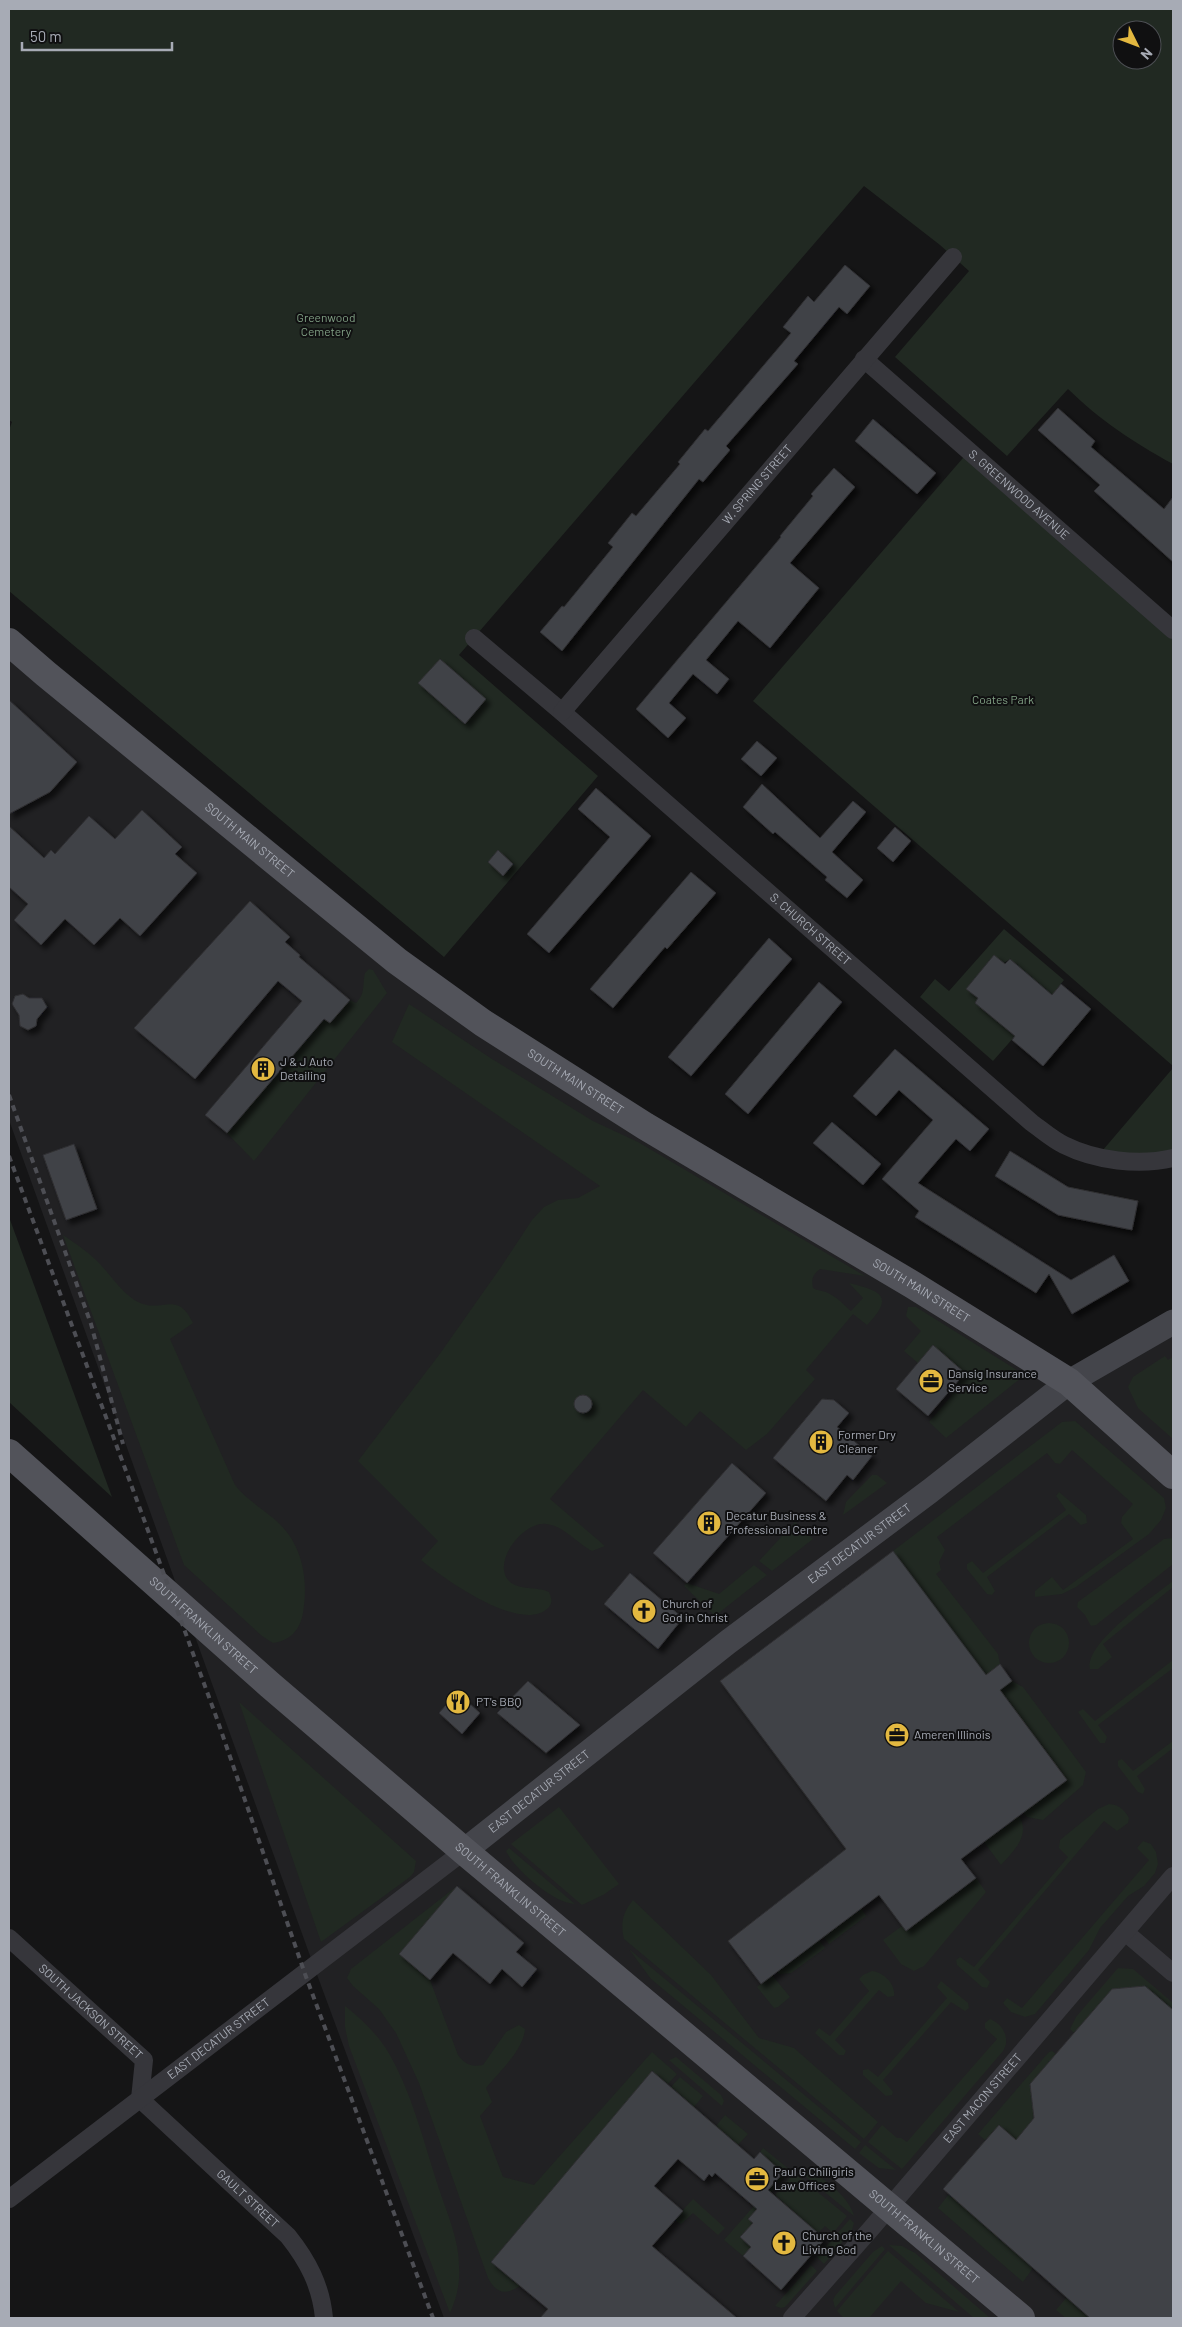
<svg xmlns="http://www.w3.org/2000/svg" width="1182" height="2327" viewBox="0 0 1182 2327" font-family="Barlow,sans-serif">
	<defs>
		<filter id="shadow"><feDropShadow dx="4.5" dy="4.5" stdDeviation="2.5" flood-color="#0009"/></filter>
	</defs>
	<rect width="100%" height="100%" fill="#151516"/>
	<polygon fill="#212123" points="9,650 268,868 1069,1392 1173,1329 1173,2318 444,2318 309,1953 9,1120"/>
	<g fill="#212922" fill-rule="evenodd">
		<path d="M 9,9 L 1173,9 L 1173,464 C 1133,442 1101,421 1068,389 L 1007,456 L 895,357 L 969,271 L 940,245 L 864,186 L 459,655 L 598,776 L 444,957 L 9,591 L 9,430 L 12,422 L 9,420 ZM 1122,30 L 1152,30 L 1152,60 L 1122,60 Z"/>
		<polygon points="969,451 1173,630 1173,1066 753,701"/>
		<polygon points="1004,929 1064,980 1052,995 1010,959 966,989 978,998 975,1003 1015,1036 993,1061 920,997 935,979 949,991"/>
		<path d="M 369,969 L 373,970 L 387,993 L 254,1161 L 227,1133 L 324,1019 L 330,1023 L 350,1000 L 356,1003 C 366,993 362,985 365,973 Z"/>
		<path d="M 409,1004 L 492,1059 L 593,1121 L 638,1142 L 865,1276 L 820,1269 C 813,1274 811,1279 813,1288 C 818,1291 822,1290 828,1293 C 837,1297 844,1305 851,1311 L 863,1298 L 849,1283 C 881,1291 895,1296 867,1325 L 853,1314 L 806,1370 L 815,1379 L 767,1434 L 746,1450 L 700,1411 L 686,1427 L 643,1390 L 550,1499 L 605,1546 L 592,1551 C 578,1544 563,1525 546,1524 C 524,1521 491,1562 509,1581 C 519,1591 537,1586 549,1592 C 552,1599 553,1604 547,1609 C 519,1633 443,1578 421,1560 L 438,1541 L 358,1461 L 439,1355 L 501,1267 L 532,1220 L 544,1207 L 558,1200 L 578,1198 L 600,1186 L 392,1042 Z"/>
		<polygon points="1173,1068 1173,1158 1097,1157"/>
		<polygon points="9,1217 112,1497 9,1402"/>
		<path d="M 63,1235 C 76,1244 89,1252 100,1264 C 111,1276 123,1294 138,1302 C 162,1314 177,1289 193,1323 L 170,1339 L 235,1485 C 246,1499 260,1507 273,1518 C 302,1541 309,1578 303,1613 C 300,1630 290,1641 273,1643 L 262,1636 L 184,1565 Z"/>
		<polygon points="908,1307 916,1307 1025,1375 946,1438 929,1422 952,1395 949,1392 965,1373 933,1346 918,1363 904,1351 921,1331 906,1316"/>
		<polygon points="1165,1356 1168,1360 1173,1357 1173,1439 1138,1408 1128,1387 1133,1377"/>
		<polygon points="1075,1421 1164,1498 1166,1508 1161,1520 1149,1534 1076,1587 1062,1594 1035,1597 1035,1591 1052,1577 1063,1590 1133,1539 1121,1523 1122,1517 1133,1504 1072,1450 1060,1464 1055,1463 1047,1453 937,1537 945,1550 939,1562 941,1570 936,1574 998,1654 1000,1664 986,1675 893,1551 1062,1422"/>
		<polygon points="872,1475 877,1475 887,1483 843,1515 846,1502"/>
		<polygon points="1059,1492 1086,1515 1087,1523 1081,1525 1069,1514 987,1577 995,1591 992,1595 987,1594 967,1569 967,1564 972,1561 983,1573 1066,1510 1056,1496"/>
		<polygon points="795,1522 813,1539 772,1571 759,1561"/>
		<polygon points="1173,1538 1173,1564 1096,1625 1091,1626 1085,1615 1077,1607 1078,1602 1164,1539"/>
		<polygon points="754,1565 767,1575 715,1616 684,1586 687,1583 719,1594"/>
		<path d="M 1173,1581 L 1173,1587 L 1103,1644 L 1112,1657 L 1098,1669 L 1090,1669 C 1084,1643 1154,1596 1173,1581 Z"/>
		<circle cx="1049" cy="1643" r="20"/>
		<polygon points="1173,1660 1173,1668 1098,1725 1107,1737 1105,1743 1100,1743 1078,1712 1083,1709 1095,1721"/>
		<polygon points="1012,1681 1023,1687 1086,1772 1083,1785 1043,1820 1027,1817 1023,1812 1067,1780 1000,1690"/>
		<polygon points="239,1702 416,1861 414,1872 410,1877 321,1942"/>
		<polygon points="1173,1741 1173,1748 1137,1776 1145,1789 1143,1794 1138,1792 1118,1766 1118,1761 1122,1759 1133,1771"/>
		<path d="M 1109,1804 C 1119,1805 1124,1809 1129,1818 L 1128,1823 L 1117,1831 L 1104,1821 L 978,1970 L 990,1982 L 987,1988 L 982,1987 L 957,1965 L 956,1960 L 960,1957 L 974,1967 L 1068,1857 L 1059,1848 L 1060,1840 L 1098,1809 Z"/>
		<polygon points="559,1807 619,1884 603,1895 582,1905 511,1844"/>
		<path d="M 1019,1816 C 1031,1835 1013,1852 1001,1865 L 984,1842 Z"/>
		<polygon points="1143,1841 1151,1844 1156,1852 1158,1864 1155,1873 1144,1886 1128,1896 1100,1928 1089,1950 1035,2014 1025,2017 1011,2012 1003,2003 1007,1998 1022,2008 1149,1860 1137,1848"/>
		<path d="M 509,1848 L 575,1904 C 554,1904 514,1869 506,1851 Z"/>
		<polygon points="976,1878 986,1892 924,1966 914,1971 901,1964 883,1940 902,1926 906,1931"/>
		<path d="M 457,1886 L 400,1954 L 430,1980 L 458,2055 C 466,2065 471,2067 483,2065 L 506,2032 L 519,2025 L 525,2029 C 523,2051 499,2072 486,2088 L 492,2102 L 480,2116 L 503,2177 L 534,2185 L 652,2052 L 677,2074 L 668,2084 L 653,2072 L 491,2262 L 520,2286 C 505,2296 496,2293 488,2278 L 419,2083 L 396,2033 L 379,2009 L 353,1986 L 347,1978 L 351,1969 Z"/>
		<path d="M 633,1900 L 711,1975 L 759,2038 L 794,2048 L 878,2122 L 864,2139 L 624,1939 C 620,1923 623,1912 633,1900 Z"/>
		<polygon points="861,1908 866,1916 829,1944 823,1936"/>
		<polygon points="819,1940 825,1948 791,1973 779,1974 777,1972"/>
		<polygon points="629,1949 861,2142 855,2149 651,1979"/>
		<polygon points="1118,1968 1133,1969 1173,2003 1173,2010 1145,1986 1112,1989 1074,2033 1070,2029 1076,2017"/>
		<path d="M 872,1971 C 883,1972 896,1984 894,1996 L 888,1997 L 879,1990 L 835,2040 L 846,2051 L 844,2055 L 839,2055 L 815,2033 L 819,2028 L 830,2036 L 869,1991 L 859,1979 L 863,1975 Z"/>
		<polygon points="772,1975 790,1997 778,2007 774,2008 757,1987"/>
		<polygon points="941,1981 968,2003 969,2008 965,2011 951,2002 883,2080 893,2092 892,2095 886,2096 863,2075 863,2070 868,2069 878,2077 947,1998 937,1987"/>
		<path d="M 345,2006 C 360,2018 374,2031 385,2047 C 411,2088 424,2143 439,2189 C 447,2213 459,2240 459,2266 C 460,2284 457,2297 450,2313 L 349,2046 L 345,2027 Z"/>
		<path d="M 990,2019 C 1003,2024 1011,2039 1003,2051 L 902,2169 L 868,2142 L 882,2125 L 897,2138 L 901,2138 L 907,2142 L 997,2039 L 985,2028 L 985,2023 Z"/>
		<polygon points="1052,2051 1056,2054 1030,2084 1034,2118 1016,2140 999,2125 985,2140 978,2134 1049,2052"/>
		<polygon points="676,2057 721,2095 724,2101 722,2106 669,2060"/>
		<polygon points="680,2077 703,2096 694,2107 671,2087"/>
		<polygon points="725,2115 748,2134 738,2145 716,2126"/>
		<polygon points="865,2145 896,2170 879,2168 859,2153"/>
		<polygon points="763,2148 790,2170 748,2219 753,2223 740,2237 751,2247 743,2256 724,2240 783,2173 760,2152"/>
		<path d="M 798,2170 C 817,2168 851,2199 854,2216 Z"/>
		<polygon points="794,2173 847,2216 833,2233 825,2226 818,2233 775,2195"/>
		<polygon points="949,2194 1033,2268 1023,2282 938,2208"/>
		<polygon points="693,2199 725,2228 718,2235 693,2213 681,2224 674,2220"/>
		<polygon points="850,2219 854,2223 852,2230 824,2264 817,2257"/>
		<polygon points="889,2245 902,2246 915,2253 990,2318 974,2318"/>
		<polygon points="882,2246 885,2249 835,2308 833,2300 835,2296 873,2252"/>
		<polygon points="888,2251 959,2312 926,2303 901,2281 869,2318 844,2318 837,2311"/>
		<polygon points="811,2265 817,2271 785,2307 781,2308 775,2306"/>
		<polygon points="1067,2297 1090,2318 1066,2318 1056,2310"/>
	</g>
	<g fill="#414246" stroke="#2f2f32" filter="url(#shadow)">
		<polygon points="845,265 870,286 847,314 839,307 794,361 798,364 726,446 730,450 703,482 699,479 562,651 540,632 562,606 564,607 613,547 608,543 632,513 636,516 680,464 678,462 705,429 708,431 791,333 783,327 808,296 814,302"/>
		<polygon points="1058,408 1095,441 1091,447 1164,509 1173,497 1173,562 1094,491 1100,485 1038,430"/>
		<polygon points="873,419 936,473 917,494 855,441"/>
		<polygon points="834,468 855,487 790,563 819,588 770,648 738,621 706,660 729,679 717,694 693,674 669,703 686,718 668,738 636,709 781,537 780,536 813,496 811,494"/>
		<polygon points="440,659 486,699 465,724 418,683"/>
		<polygon points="9,700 77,762 50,792 9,814"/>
		<polygon points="757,741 777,758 761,776 741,759"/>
		<polygon points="762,784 820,838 853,801 866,812 832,852 863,880 847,898 825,880 827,877 775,832 773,834 743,807"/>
		<polygon points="596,788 651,836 549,953 527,934 610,837 578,809"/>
		<polygon points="142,810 182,847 175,854 197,873 140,936 120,918 94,945 65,919 41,945 14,920 28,904 9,887 9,826 44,858 51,850 55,854 89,816 115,839"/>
		<polygon points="895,827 911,841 893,862 877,848"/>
		<polygon points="498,850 513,864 503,876 488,862"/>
		<polygon points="691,872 716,893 667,949 665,947 613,1008 590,989"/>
		<polygon points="250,901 290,937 285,942 300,955 299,957 350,1000 330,1023 324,1019 227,1133 205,1115 302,1001 278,981 195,1079 134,1028"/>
		<polygon points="769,938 792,959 691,1076 668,1057"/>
		<polygon points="994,955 1005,964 1010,959 1052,995 1061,984 1091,1009 1043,1066 1012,1040 1015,1036 975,1003 978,998 966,989"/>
		<polygon points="819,982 842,1002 748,1114 725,1094"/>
		<polygon points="23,994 29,998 42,998 47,1007 37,1019 36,1026 28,1030 20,1026 19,1015 12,1004 15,996"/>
		<polygon points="895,1049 989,1129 970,1151 956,1139 918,1183 1071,1280 1114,1255 1129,1281 1072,1314 1049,1274 1036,1293 915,1217 919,1211 882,1179 933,1120 899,1090 876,1116 853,1096"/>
		<polygon points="832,1122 881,1164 863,1185 813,1143"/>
		<polygon points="74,1144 97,1209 66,1220 43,1155"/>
		<polygon points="1010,1151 1068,1187 1138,1201 1132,1230 1058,1215 995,1176"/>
		<polygon points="933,1345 965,1373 928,1416 896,1389"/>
		<circle cx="583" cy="1404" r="9"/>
		<polygon points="822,1399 834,1400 849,1413 837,1427 872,1456 853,1480 847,1475 826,1501 773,1458"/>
		<polygon points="732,1463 766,1493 687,1583 653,1553"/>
		<polygon points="893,1551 986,1675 1000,1664 1012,1681 1000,1690 1067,1780 961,1859 976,1878 906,1931 879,1895 761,1984 728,1941 846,1849 720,1681"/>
		<polygon points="630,1573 683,1618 658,1649 604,1604"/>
		<polygon points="528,1681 580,1725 546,1753 497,1713"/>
		<polygon points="457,1692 480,1713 462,1734 439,1713"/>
		<polygon points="457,1886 524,1943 516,1952 537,1969 522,1987 502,1969 490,1984 453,1953 430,1980 399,1954"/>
		<polygon points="1145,1986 1173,2010 1173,2318 1090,2318 943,2189 999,2125 1016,2140 1034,2118 1030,2084 1112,1989"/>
		<polygon points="652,2071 754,2159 760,2152 783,2173 768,2190 825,2239 781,2290 743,2256 751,2247 740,2237 753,2223 748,2219 757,2209 715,2173 712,2177 709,2174 704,2181 678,2159 654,2186 683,2211 652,2246 737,2318 540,2318 548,2309 491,2262"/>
	</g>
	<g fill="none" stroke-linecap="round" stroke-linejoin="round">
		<g stroke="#36363b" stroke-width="18">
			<path id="s1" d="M 864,359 L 1173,630"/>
			<path id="s2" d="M 474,638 L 562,712 L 1032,1123 C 1042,1130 1052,1139 1064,1145 C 1096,1161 1139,1166 1173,1158"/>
			<path id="s3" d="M 562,712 L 953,257"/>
			<polyline points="1125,1932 1173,1973"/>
			<path id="s4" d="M 9,1938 L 144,2060 L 140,2099 L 288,2236 C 308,2261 321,2286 324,2318"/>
			<path id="s5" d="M 9,2199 L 464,1851"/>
			<path id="s6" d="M 792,2318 L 869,2231 L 1173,1876"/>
		</g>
		<path stroke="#44454b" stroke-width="25" id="s7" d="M 464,1851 L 728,1642 L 930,1491 L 1069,1382 L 1173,1322"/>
		<g stroke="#52535a" stroke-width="28">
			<path id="s8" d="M 9,642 L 46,674 L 397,961 L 483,1023 L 645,1126 L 913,1285 L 1069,1382 L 1173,1475"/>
			<path id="s9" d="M 9,1453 L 270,1685 L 464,1851 L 1021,2318"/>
		</g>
		<g stroke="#4d4e54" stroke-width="4" stroke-dasharray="6 5" stroke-linecap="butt">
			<polyline points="9,1095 91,1324 123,1444"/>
			<polyline points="9,1156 139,1506 217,1719 305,1974 433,2318"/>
		</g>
	</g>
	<defs>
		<symbol id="building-disc" viewBox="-11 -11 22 22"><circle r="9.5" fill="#e3b840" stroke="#101011"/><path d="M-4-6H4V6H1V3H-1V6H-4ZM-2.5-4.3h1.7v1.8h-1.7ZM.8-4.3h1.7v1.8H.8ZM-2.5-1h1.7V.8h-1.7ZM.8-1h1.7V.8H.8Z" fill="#111"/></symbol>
		<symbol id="office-disc" viewBox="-11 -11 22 22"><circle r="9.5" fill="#e3b840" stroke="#101011"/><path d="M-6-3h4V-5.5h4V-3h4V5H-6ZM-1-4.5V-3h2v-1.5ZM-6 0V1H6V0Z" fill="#111"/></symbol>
		<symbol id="church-disc" viewBox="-11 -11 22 22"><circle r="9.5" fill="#e3b840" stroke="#101011"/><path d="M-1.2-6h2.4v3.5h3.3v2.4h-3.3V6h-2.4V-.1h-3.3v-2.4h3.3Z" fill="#111"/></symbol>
		<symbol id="restaurant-disc" viewBox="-11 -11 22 22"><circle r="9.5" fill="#e3b840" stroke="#101011"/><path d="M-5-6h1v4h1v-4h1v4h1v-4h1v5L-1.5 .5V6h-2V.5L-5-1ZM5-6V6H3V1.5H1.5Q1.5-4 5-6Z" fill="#111"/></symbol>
	</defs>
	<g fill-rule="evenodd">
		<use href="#building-disc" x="249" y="1055" width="28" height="28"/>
		<use href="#office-disc" x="917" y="1367" width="28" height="28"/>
		<use href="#building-disc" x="807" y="1428" width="28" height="28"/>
		<use href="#building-disc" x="695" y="1509" width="28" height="28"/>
		<use href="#church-disc" x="630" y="1597" width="28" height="28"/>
		<use href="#restaurant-disc" x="444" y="1688" width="28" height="28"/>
		<use href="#office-disc" x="883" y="1721" width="28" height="28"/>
		<use href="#office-disc" x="743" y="2165" width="28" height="28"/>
		<use href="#church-disc" x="770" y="2229" width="28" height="28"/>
	</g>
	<g text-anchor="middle" stroke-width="4" stroke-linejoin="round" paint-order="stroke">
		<g font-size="12" fill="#809f84" stroke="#101011">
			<text x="326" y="322">Greenwood<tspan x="326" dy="14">Cemetery</tspan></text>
			<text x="1003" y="704">Coates Park</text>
		</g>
		<g font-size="12" fill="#a7abb5" stroke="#101011">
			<text dy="4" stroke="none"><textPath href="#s3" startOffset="300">W. SPRING STREET</textPath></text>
			<text dy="4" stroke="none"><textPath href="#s1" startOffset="206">S. GREENWOOD AVENUE</textPath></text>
			<text dy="4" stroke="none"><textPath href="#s8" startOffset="312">SOUTH MAIN STREET</textPath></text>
			<text dy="4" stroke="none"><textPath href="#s2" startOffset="445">S. CHURCH STREET</textPath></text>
			<text dy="4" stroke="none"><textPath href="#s8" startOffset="718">SOUTH MAIN STREET</textPath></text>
			<text dy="4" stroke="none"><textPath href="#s8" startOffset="1122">SOUTH MAIN STREET</textPath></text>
			<text dy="4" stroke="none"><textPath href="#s7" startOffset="501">EAST DECATUR STREET</textPath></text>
			<text dy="4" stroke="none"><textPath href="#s9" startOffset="260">SOUTH FRANKLIN STREET</textPath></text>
			<text dy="4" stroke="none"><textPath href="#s7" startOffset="96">EAST DECATUR STREET</textPath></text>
			<text dy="4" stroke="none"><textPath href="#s9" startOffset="665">SOUTH FRANKLIN STREET</textPath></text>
			<text dy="4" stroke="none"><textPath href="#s4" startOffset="110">SOUTH JACKSON STREET</textPath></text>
			<text dy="4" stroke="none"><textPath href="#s5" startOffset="264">EAST DECATUR STREET</textPath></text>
			<text dy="4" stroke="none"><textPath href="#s6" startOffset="291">EAST MACON STREET</textPath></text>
			<text dy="4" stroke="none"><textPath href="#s4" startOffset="368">GAULT STREET</textPath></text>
			<text dy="4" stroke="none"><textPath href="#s9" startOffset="1205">SOUTH FRANKLIN STREET</textPath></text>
		</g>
		<g font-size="12" fill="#a7abb5" stroke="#101011" text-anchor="start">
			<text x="280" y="1066">J &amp; J Auto<tspan x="280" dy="14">Detailing</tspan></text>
			<text x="948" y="1378">Dansig Insurance<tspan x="948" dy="14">Service</tspan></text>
			<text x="838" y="1439">Former Dry<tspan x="838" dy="14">Cleaner</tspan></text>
			<text x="726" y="1520">Decatur Business &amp;<tspan x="726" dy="14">Professional Centre</tspan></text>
			<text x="662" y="1608">Church of<tspan x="662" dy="14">God in Christ</tspan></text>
			<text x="476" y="1706">PT's BBQ</text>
			<text x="914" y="1739">Ameren Illinois</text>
			<text x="774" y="2176">Paul G Chiligiris<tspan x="774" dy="14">Law Offices</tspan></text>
			<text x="802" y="2240">Church of the<tspan x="802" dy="14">Living God</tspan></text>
		</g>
	</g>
	<rect width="1182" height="2327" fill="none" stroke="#a7abb5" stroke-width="20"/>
	<g transform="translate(1137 45) rotate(132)"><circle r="24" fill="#101011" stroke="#4c4e53"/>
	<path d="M0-4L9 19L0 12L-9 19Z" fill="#e3b840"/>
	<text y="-8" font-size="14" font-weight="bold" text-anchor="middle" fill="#a7abb5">N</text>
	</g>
	<path d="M22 42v8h150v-8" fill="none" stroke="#a7abb5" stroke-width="2.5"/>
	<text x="30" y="42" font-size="15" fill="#a7abb5" stroke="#101011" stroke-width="4" paint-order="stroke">50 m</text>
</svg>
